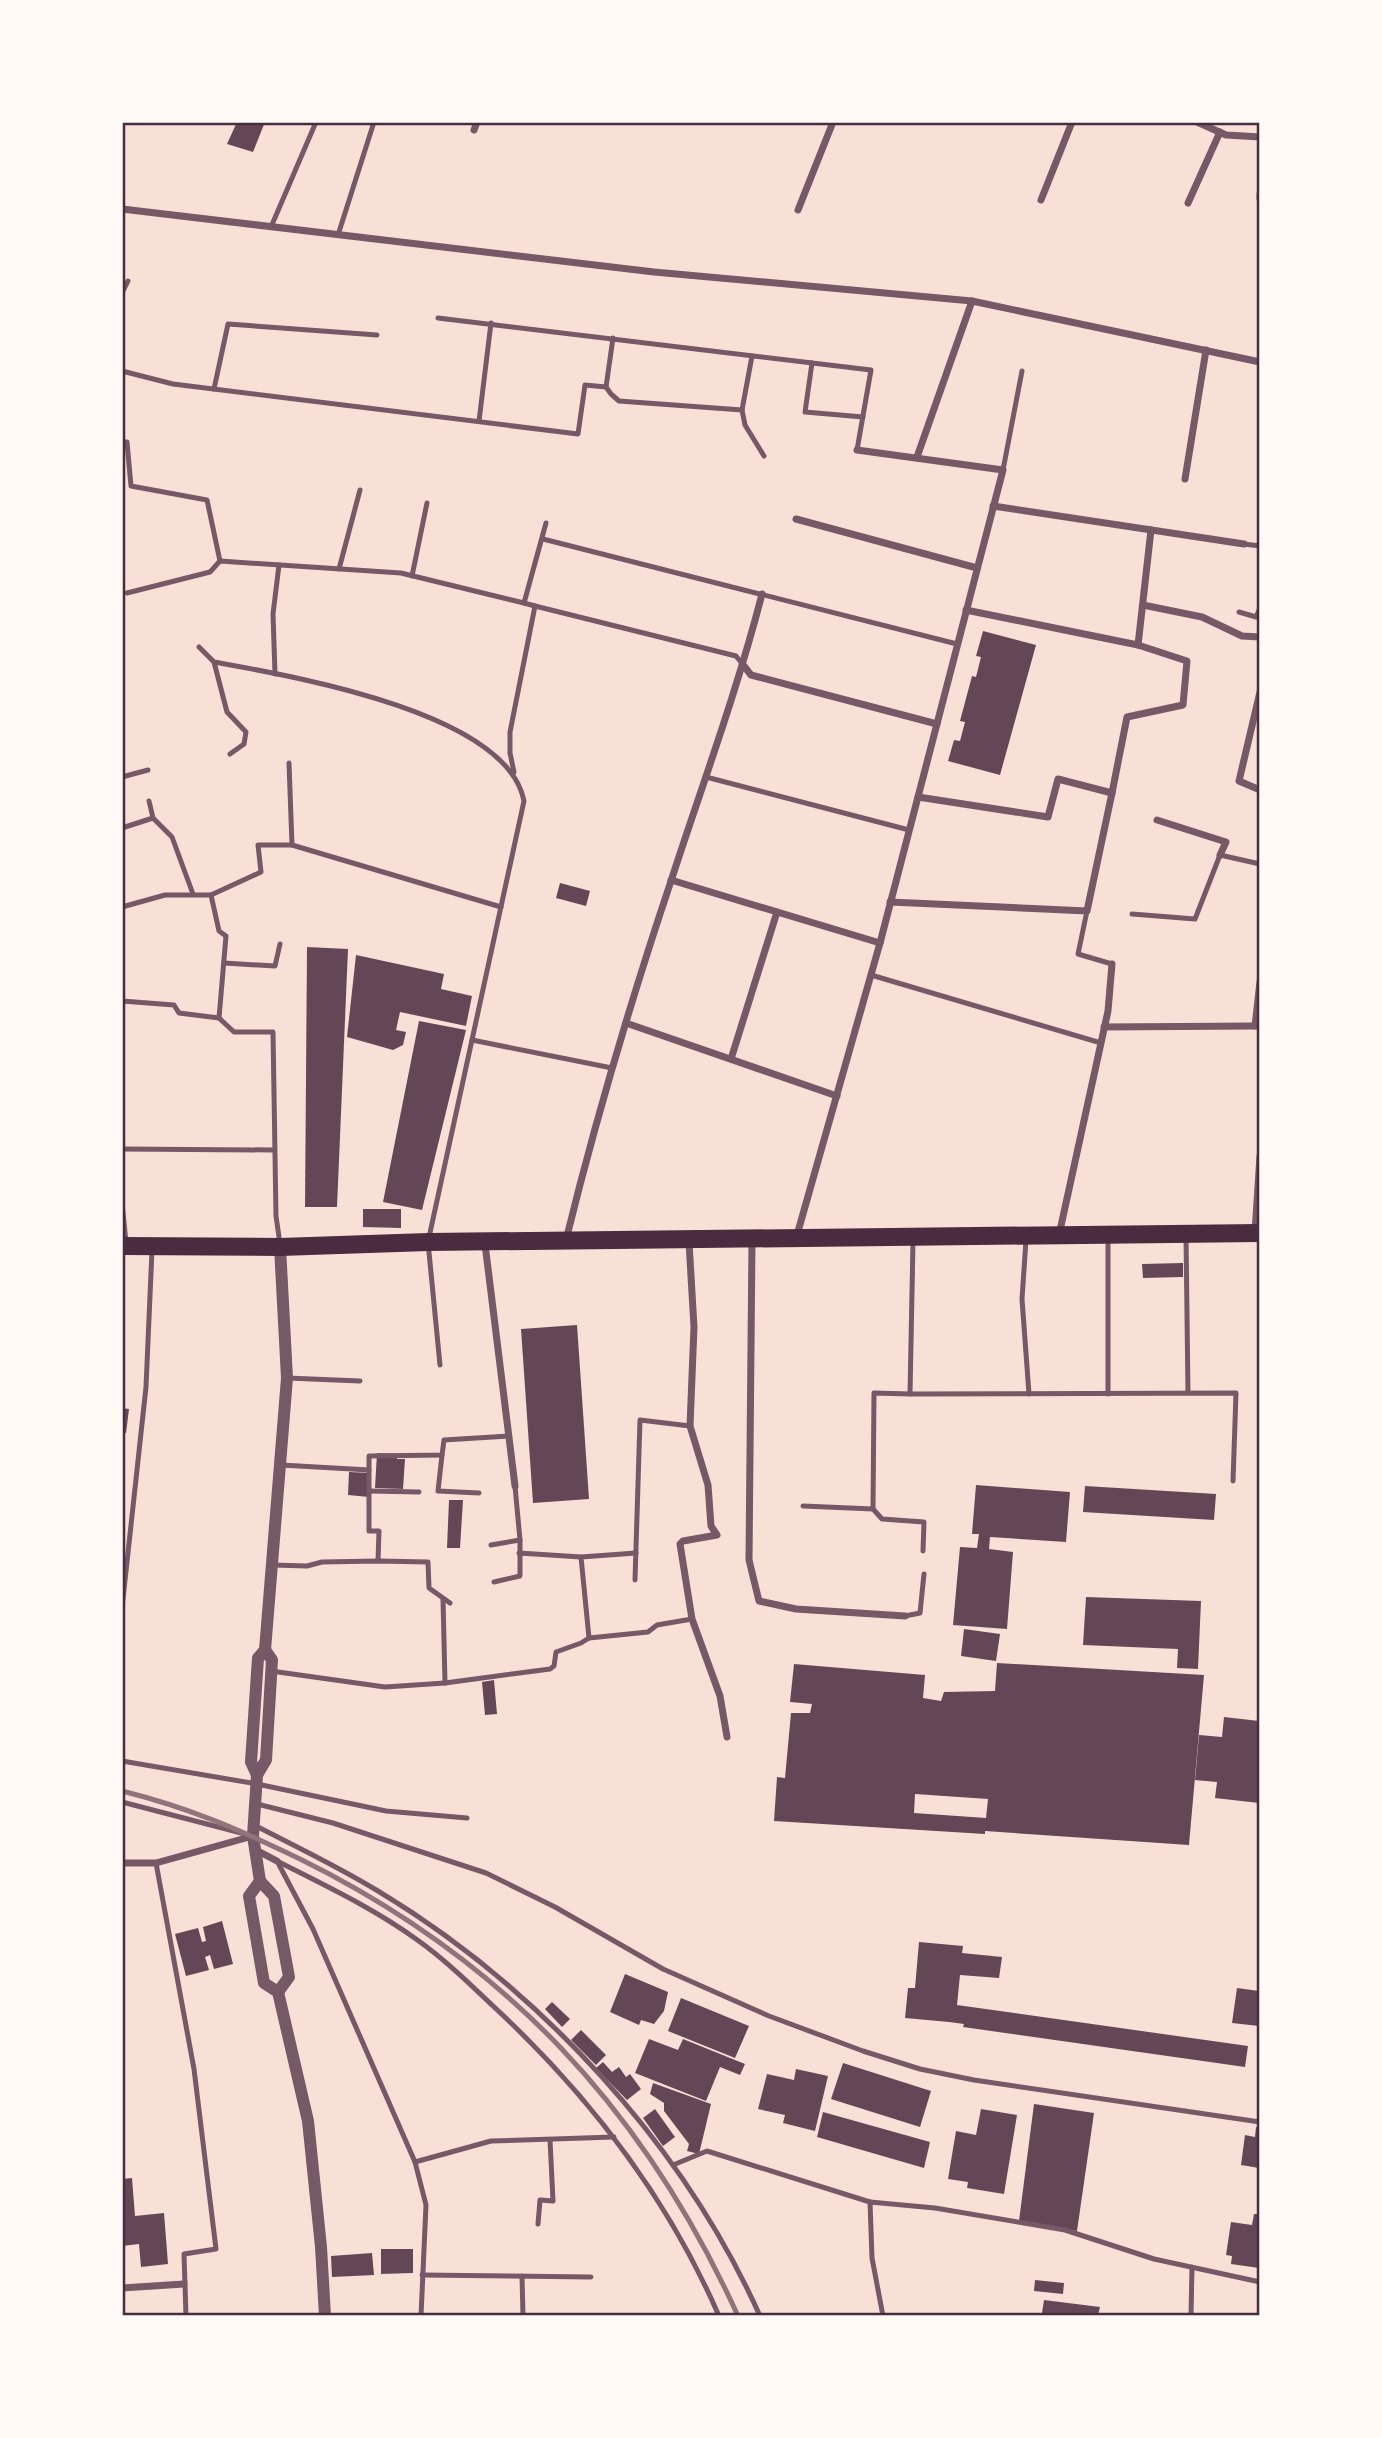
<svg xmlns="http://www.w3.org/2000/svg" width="1382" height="2438" viewBox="0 0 1382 2438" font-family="Lora,serif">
	<rect width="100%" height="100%" fill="#f7e1d7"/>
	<g fill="#644757" fill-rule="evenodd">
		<polygon points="237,122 265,122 253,152 227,144"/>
		<polygon points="983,631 1036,645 1000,775 948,761 954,740 960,741 965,722 960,721 972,676 976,677 981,657 976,656"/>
		<polygon points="560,883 590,891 586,906 556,898"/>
		<polygon points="307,947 348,949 337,1207 305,1207"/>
		<polygon points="356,955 444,974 441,989 472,996 466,1026 400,1012 396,1030 406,1032 403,1045 393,1050 347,1037"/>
		<polygon points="419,1021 466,1030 422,1210 383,1202"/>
		<polygon points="363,1209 401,1209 401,1228 363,1227"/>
		<polygon points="1183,1263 1183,1277 1143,1278 1142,1264"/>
		<polygon points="577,1325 589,1499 533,1503 521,1329"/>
		<polygon points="122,1408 129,1409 126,1433 122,1433"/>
		<polygon points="377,1453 397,1454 397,1459 405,1459 403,1489 375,1488"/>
		<polygon points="349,1472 371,1473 369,1497 348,1495"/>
		<polygon points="976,1485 1070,1492 1066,1542 990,1537 989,1549 1013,1552 1007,1629 953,1625 960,1547 977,1548 979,1534 972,1534"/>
		<polygon points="1085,1486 1216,1494 1214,1520 1083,1512"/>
		<polygon points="449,1500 463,1500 460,1548 447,1548"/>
		<polygon points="1086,1597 1201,1601 1198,1669 1177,1668 1178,1649 1083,1645"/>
		<polygon points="964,1629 1000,1634 996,1661 961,1656"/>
		<path d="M 997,1663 L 1204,1675 L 1189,1845 L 985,1831 L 985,1834 L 774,1821 L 777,1777 L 785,1778 L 791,1713 L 810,1713 L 812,1704 L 790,1702 L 794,1664 L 925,1675 L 923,1698 L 941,1701 L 944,1692 L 995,1691 ZM 915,1794 L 988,1799 L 986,1818 L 914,1813 Z"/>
		<polygon points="494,1680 497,1714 485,1715 482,1682"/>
		<polygon points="1224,1717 1259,1721 1259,1803 1215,1798 1217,1782 1195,1780 1199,1735 1222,1737"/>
		<polygon points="222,1921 233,1964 214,1969 210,1955 205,1957 209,1970 186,1976 175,1934 198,1928 202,1942 206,1941 203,1927"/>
		<polygon points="919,1942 963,1946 962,1953 1002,1957 999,1978 960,1975 957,2005 1248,2046 1245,2067 963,2027 964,2024 949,2022 905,2018 908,1988 915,1988"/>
		<polygon points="625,1974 668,1992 664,2011 654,2024 641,2020 639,2025 610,2012"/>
		<polygon points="1237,1988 1259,1991 1259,2026 1232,2023"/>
		<polygon points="681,1998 749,2026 735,2058 668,2031"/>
		<polygon points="552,2002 570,2019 562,2027 545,2009"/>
		<polygon points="581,2030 606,2055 596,2065 571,2040"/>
		<polygon points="649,2039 678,2050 683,2039 745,2064 740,2075 720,2067 706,2101 635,2073"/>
		<polygon points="603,2062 612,2072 619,2067 626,2077 630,2074 641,2089 627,2100 596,2068"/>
		<polygon points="843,2063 931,2091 920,2127 831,2099"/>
		<polygon points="796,2069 828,2076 815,2131 783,2123 785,2115 758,2109 767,2074 794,2080"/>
		<polygon points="653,2083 711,2104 699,2154 687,2151 689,2144 664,2111 664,2103 650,2094"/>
		<polygon points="1034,2104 1094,2113 1077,2231 1019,2221"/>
		<polygon points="655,2109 675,2137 663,2146 643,2118"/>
		<polygon points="981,2109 1017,2115 1004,2194 967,2188 968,2182 948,2179 956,2131 976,2135"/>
		<polygon points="823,2112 930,2142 924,2168 817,2137"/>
		<polygon points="1256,2127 1259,2128 1259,2168 1241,2165 1245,2135 1255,2137"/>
		<polygon points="132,2178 135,2216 164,2213 168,2264 141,2267 139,2244 122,2246 122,2179"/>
		<polygon points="1254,2214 1259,2214 1259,2268 1231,2264 1232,2256 1226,2255 1231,2222 1252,2225"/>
		<polygon points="381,2249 413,2249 413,2273 381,2274"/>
		<polygon points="372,2253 374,2275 332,2277 331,2256"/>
		<polygon points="1035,2280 1064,2283 1063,2294 1034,2291"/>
		<polygon points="1044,2300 1100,2307 1098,2315 1042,2313"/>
	</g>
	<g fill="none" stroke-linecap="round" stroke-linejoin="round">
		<g stroke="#755966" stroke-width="5">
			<polyline points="271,227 316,122"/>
			<polyline points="338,235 374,122"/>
			<polyline points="122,293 128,281"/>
			<polyline points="438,318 871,370 857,450"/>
			<polyline points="752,356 742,410 745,425 764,456"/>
			<polyline points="812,363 805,412 863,417"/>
			<polyline points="122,371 173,384 578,434 585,385 606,387 613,338"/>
			<polyline points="606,387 611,394 619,401 742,410"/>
			<polyline points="214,389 228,324 377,335"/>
			<polyline points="479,421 491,323"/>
			<polyline points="122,442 127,442 131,486 207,500 220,561"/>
			<polyline points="1003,470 1022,371"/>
			<polyline points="543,539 957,644"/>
			<polyline points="1244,544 1260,546"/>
			<polyline points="339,569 360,490"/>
			<polyline points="412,576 427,503"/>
			<polyline points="127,593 210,572 220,561 401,573 524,603"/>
			<polyline points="535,606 736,656 744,666"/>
			<polyline points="1239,612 1256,617 1260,608"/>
			<path d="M 199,647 L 214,662 C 291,676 507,712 524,801 L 428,1242 L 440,1365"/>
			<polyline points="214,662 227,712 246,732 244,744 230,754"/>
			<polyline points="275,674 273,614 279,565"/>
			<polyline points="289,763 292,845"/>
			<polyline points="514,772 510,753 510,732 535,606 524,603 546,523"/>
			<polyline points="122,777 148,770"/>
			<polyline points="706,777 909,830"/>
			<polyline points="149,801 153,818 172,837 193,894"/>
			<polyline points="122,828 153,818"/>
			<polyline points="211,895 219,931 226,936 219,1018"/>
			<polyline points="122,907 165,895 211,895 261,872 258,845 292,845 501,907"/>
			<polyline points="1087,911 1078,954 1112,964"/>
			<polyline points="1132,914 1195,919 1220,855 1260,864"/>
			<polyline points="224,963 275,966 280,944"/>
			<polyline points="871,975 1101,1043"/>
			<polyline points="122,1001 174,1005 179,1013 219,1018 234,1032 273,1032 276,1216 280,1244"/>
			<polyline points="472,1040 612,1068"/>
			<polyline points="122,1149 274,1150"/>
			<polyline points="122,1203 126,1242"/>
			<polyline points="1186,1235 1188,1393"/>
			<polyline points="1026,1240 1022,1299 1029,1394"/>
			<polyline points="287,1378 360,1381"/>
			<polyline points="910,1394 1236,1393 1233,1481"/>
			<polyline points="1108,1394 1108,1239"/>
			<polyline points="442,1455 438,1491 479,1493"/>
			<polyline points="281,1465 369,1470"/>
			<polyline points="369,1491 419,1492"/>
			<polyline points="803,1506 873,1509 874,1393 910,1394 913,1241"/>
			<polyline points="873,1509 882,1519 924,1522 923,1551"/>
			<polyline points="491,1545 520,1540"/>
			<polyline points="519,1553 581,1557"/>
			<polyline points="378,1561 379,1531 369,1531 369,1456 442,1455 444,1440 509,1436"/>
			<polyline points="272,1565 307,1566 322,1562 378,1561 428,1562 429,1588 450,1603"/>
			<polyline points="635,1580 640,1420 690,1426"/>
			<polyline points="494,1582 520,1576 520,1540 515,1486"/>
			<polyline points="443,1599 445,1683"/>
			<polyline points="122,1608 146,1387 152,1250"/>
			<polyline points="905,1616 920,1613 924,1574"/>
			<polyline points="589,1638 581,1557 636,1553"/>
			<polyline points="271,1671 385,1687 445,1683 550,1669 554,1666 556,1652 581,1643 589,1638 648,1632 657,1625 692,1619"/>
			<polyline points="122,1761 257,1784 386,1811 467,1818"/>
			<polyline points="122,1802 253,1836"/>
			<polyline points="257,1804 333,1823 486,1873 555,1907 663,1969 769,2016 863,2051 920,2069 974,2080 1260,2122"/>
			<path d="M 256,1826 C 297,1847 339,1867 378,1891 C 539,1988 683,2144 760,2316"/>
			<path d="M 277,1861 C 324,1885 373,1908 416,1939 C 443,1958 468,1982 492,2005 C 587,2093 667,2196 719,2316"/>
			<polyline points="277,1861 313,1929 415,2162 426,2205 421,2316"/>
			<polyline points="156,1863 194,2069 216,2249 184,2254 186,2316"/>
			<polyline points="415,2162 491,2141 614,2137"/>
			<polyline points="673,2165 707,2151 870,2202"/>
			<polyline points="538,2224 540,2200 553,2201 550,2140"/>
			<polyline points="422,2275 591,2277"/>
			<polyline points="522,2276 523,2316"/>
			<polyline points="883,2316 872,2258 870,2202 935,2208 1065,2230 1154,2259 1260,2282"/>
			<polyline points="1191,2316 1192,2267"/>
		</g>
		<g stroke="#755966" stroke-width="7">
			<polyline points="1197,122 1226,135 1260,137"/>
			<polyline points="474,130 477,122"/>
			<polyline points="1260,194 1260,199"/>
			<polyline points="1041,200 1072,122"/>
			<polyline points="1188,203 1220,132"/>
			<polyline points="122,209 654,272 972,301 1260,362"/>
			<polyline points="798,210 833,122"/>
			<polyline points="917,457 972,301"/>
			<polyline points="1185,479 1206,350"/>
			<polyline points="993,506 1244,544"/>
			<polyline points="796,519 977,568"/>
			<polyline points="1143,605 1202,617 1242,636 1260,637"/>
			<polyline points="1138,645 1151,530"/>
			<polyline points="744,666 751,675 937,724"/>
			<polyline points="1260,692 1239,781 1260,790"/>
			<polyline points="918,797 1048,817 1058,779 1112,793 1127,717 1183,705 1187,661 1138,645 966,610"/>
			<polyline points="1157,820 1226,842 1220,855"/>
			<polyline points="671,880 880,943"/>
			<polyline points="890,902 1087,911 1112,793"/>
			<polyline points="626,1023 837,1096"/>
			<polyline points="1259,1026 1255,1026 1260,982"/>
			<polyline points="1104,1027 1255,1026"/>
			<polyline points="731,1059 777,912"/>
			<polyline points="1255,1232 1260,1156"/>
			<polyline points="797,1235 880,943 1003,470 857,450"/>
			<polyline points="1059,1235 1108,1011 1112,964"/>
			<path d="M 566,1240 C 596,1118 632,997 672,878 C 703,783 737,691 762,594"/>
			<polyline points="752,1241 749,1560 759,1601 796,1609 905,1616"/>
			<polyline points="689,1242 694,1327 690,1426 708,1485 711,1526 717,1535 683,1541 680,1544 692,1619 720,1696 727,1737"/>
			<polyline points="485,1244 515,1486"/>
			<polyline points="256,1850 277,1861"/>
			<polyline points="122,1863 156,1863 253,1836"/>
			<polyline points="122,2288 184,2284"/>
		</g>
		<g stroke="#755966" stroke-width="12">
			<polyline points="265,1650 272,1660 266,1760 257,1775 253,1836 260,1881 274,1896 289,1977 278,1992"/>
			<polyline points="257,1775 251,1762 258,1658 265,1650 287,1378 280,1247"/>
			<polyline points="260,1881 249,1896 264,1983 278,1992 308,2121 321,2247 325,2316"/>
		</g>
		<polyline stroke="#4a2c40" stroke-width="18" points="122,1246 280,1247 428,1242 1260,1233"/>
		<path stroke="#8f747c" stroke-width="5" d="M 122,1791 C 190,1808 238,1829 300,1859 C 505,1960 644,2109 738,2316"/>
	</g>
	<rect width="1382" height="2438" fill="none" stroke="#fffaf5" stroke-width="248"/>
	<rect x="124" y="124" width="1134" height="2190" fill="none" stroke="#4a2c40" stroke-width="2.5"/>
</svg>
